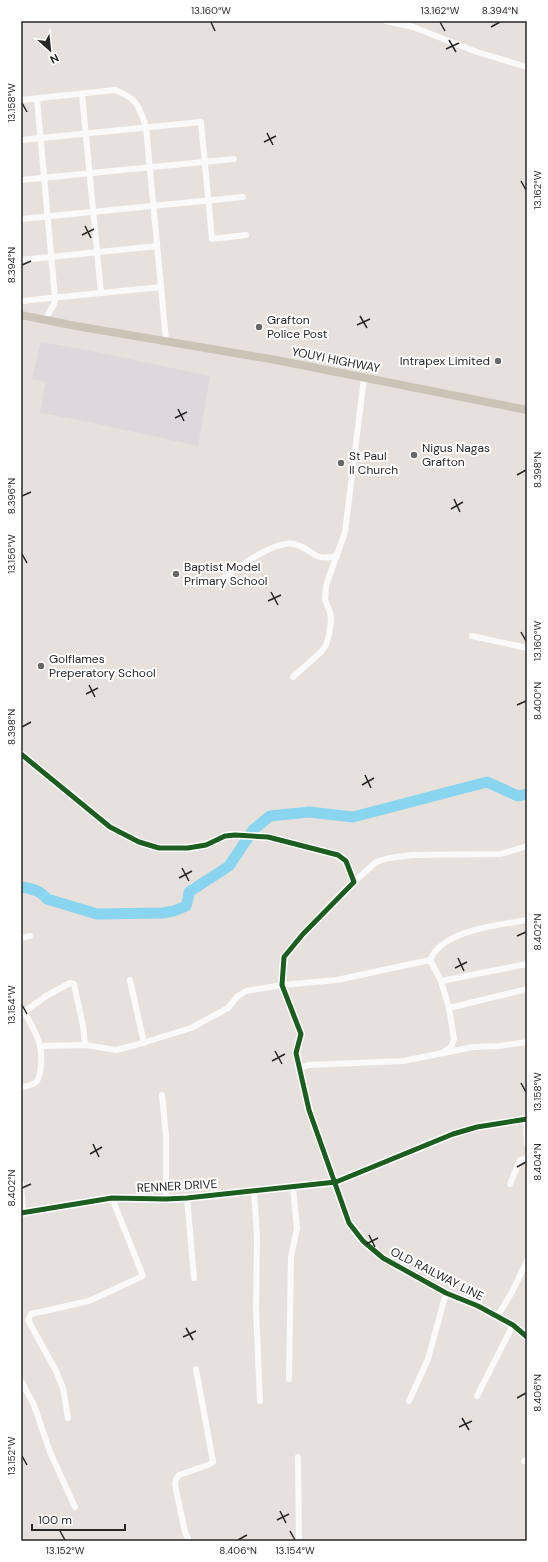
<svg xmlns="http://www.w3.org/2000/svg" width="548" height="1562" viewBox="0 0 548 1562" font-family="'DM Sans',sans-serif">
	<rect width="100%" height="100%" fill="#e6e1dc"/>
	<polygon fill="#dcd8db" points="41,342 87,350 210,376 198,446 84,421 40,413 46,382 32,379"/>
	<g fill="none" stroke-linecap="round" stroke-linejoin="round">
		<path stroke="#89d4ee" stroke-width="11" d="M 21,887 C 31,888 41,891 47,899 L 97,914 L 162,913 L 174,911 L 186,906 L 188,899 L 189,892 L 229,866 L 253,830 L 270,816 L 309,812 L 353,817 L 487,782 L 518,796 L 527,794"/>
		<g stroke="#fbfafa" stroke-width="6">
			<polyline points="386,21 413,27 477,52 527,67"/>
			<polyline points="82,94 101,293"/>
			<polyline points="37,99 55,298 54,304 45,320"/>
			<path d="M 21,100 L 115,90 C 137,98 139,106 146,127 L 166,340"/>
			<polyline points="21,140 201,122 212,239 246,235"/>
			<polyline points="21,180 234,159"/>
			<polyline points="21,219 243,197"/>
			<polyline points="21,260 157,246"/>
			<polyline points="21,301 161,287"/>
			<path d="M 215,584 C 232,572 274,539 294,544 C 314,549 312,562 337,556"/>
			<polyline points="472,636 527,648"/>
			<polyline points="293,677 321,652 326,645 329,635 331,621 330,612 325,600 326,586 345,532 364,378"/>
			<polyline points="21,754 110,827 139,842 159,848 188,848 206,845 225,836 235,835 268,837 338,855 346,861 354,882 303,934 284,957 282,985 301,1034 296,1053 309,1110 349,1223 363,1241 383,1258 446,1293 478,1306 513,1325 527,1337"/>
			<polyline points="354,882 376,862 389,858 412,855 501,854 527,846"/>
			<polyline points="21,938 30,936"/>
			<polyline points="130,980 144,1043"/>
			<polyline points="441,981 527,964"/>
			<polyline points="449,1008 527,989"/>
			<polyline points="24,1012 46,996 70,983 74,984 83,1026 85,1045"/>
			<path d="M 21,1014 L 24,1012 C 30,1022 38,1035 40,1046 C 42,1054 42,1077 36,1082 C 32,1086 26,1086 21,1087"/>
			<polyline points="40,1046 85,1045 116,1050 136,1045 191,1028 228,1008 238,996 246,991 282,985 337,980 430,960"/>
			<path d="M 444,1052 L 451,1047 L 454,1039 L 449,1008 L 441,981 L 430,960 C 442,930 499,925 527,920"/>
			<polyline points="300,1068 308,1065 403,1061 473,1047 500,1046 527,1042"/>
			<polyline points="162,1095 166,1136 166,1199"/>
			<polyline points="526,1120 527,1144"/>
			<polyline points="21,1183 23,1213"/>
			<polyline points="510,1184 520,1160 527,1159 527,1157"/>
			<polyline points="254,1191 257,1237 256,1310 260,1401"/>
			<polyline points="187,1198 194,1278"/>
			<polyline points="21,1213 112,1198 166,1199 187,1198 336,1182 453,1134 477,1127 527,1119"/>
			<polyline points="497,1317 512,1292 527,1261"/>
			<polyline points="289,1379 291,1257 297,1228 293,1187"/>
			<polyline points="21,1381 34,1405 50,1452 75,1507"/>
			<polyline points="477,1396 513,1325"/>
			<polyline points="409,1401 428,1359 446,1293"/>
			<polyline points="68,1418 63,1388 56,1371 28,1320 31,1314 89,1301 143,1276 112,1198"/>
			<polyline points="298,1457 299,1541"/>
			<polyline points="524,1461 527,1462"/>
			<polyline points="189,1541 185,1532 175,1485 176,1479 179,1475 208,1465 213,1462 196,1369"/>
		</g>
		<polyline stroke="#c9c4b6" stroke-width="8" points="21,315 76,326 276,360 527,410"/>
		<defs>
			<g id="cycleway">
				<polyline points="21,754 110,827 139,842 159,848 188,848 206,845 225,836 235,835 268,837 338,855 346,861 354,882 303,934 284,957 282,985 301,1034 296,1053 309,1110 349,1223 363,1241 383,1258 446,1293 478,1306 513,1325 527,1337"/>
				<polyline points="21,1213 112,1198 166,1199 187,1198 336,1182 453,1134 477,1127 527,1119"/>
			</g>
		</defs>
		<use href="#cycleway" stroke="#fff" stroke-width="8"/>
		<use href="#cycleway" stroke="#1b5e20" stroke-width="5"/>
	</g>
	<path fill="none" stroke="#272727" stroke-width="1.5" d="M 211,22 L 215,31M 440,22 L 445,31M 491,27 L 500,22M 449,40 L 456,52M 446,49 L 459,43M 22,103 L 27,112M 267,133 L 273,145M 264,142 L 276,136M 521,181 L 526,190M 85,226 L 91,238M 82,235 L 94,229M 22,265 L 31,261M 360,316 L 367,328M 357,325 L 370,319M 178,409 L 184,421M 175,418 L 187,412M 517,475 L 526,470M 22,496 L 31,492M 454,499 L 460,512M 451,509 L 463,502M 22,554 L 27,563M 271,592 L 278,605M 268,601 L 281,595M 521,632 L 526,641M 89,685 L 95,697M 86,694 L 98,688M 517,705 L 526,701M 22,727 L 31,722M 365,775 L 371,788M 362,785 L 374,778M 182,868 L 189,881M 179,878 L 192,871M 517,936 L 526,932M 458,958 L 464,971M 455,968 L 467,962M 22,1005 L 27,1014M 275,1051 L 282,1064M 272,1061 L 285,1054M 521,1083 L 526,1092M 93,1144 L 99,1157M 90,1154 L 102,1147M 517,1167 L 526,1162M 22,1188 L 31,1184M 369,1235 L 375,1247M 366,1244 L 378,1238M 186,1328 L 193,1340M 183,1337 L 196,1331M 517,1398 L 526,1393M 462,1418 L 469,1430M 459,1427 L 472,1421M 22,1456 L 27,1465M 280,1511 L 286,1523M 277,1520 L 289,1514M 60,1531 L 65,1540M 290,1531 L 295,1540M 238,1540 L 247,1535"/>
	<g fill="#6a6866" stroke="#fff" stroke-width="1.5">
		<circle cx="259" cy="327" r="4"/>
		<circle cx="498" cy="361" r="4"/>
		<circle cx="414" cy="455" r="4"/>
		<circle cx="341" cy="463" r="4"/>
		<circle cx="176" cy="574" r="4"/>
		<circle cx="41" cy="666" r="4"/>
	</g>
	<g text-anchor="middle" stroke-width="4" stroke-linejoin="round" paint-order="stroke">
		<g font-size="12" fill="#272727" stroke="#fff" text-anchor="start">
			<text x="267" y="324">Grafton<tspan x="267" dy="14">Police Post</tspan></text>
			<text x="490" y="365" text-anchor="end">Intrapex Limited</text>
			<text x="422" y="452">Nigus Nagas<tspan x="422" dy="14">Grafton</tspan></text>
			<text x="349" y="460">St Paul<tspan x="349" dy="14">II Church</tspan></text>
			<text x="184" y="571">Baptist Model<tspan x="184" dy="14">Primary School</tspan></text>
			<text x="49" y="663">Golflames<tspan x="49" dy="14">Preperatory School</tspan></text>
		</g>
		<g font-size="12" fill="#272727" stroke="#fff">
			<text transform="translate(336 360) rotate(11)" y="4">YOUYI HIGHWAY</text>
			<text transform="translate(177 1186) rotate(-3)" y="4">RENNER DRIVE</text>
			<text transform="translate(437 1274) rotate(27)" y="4">OLD RAILWAY LINE</text>
		</g>
	</g>
	<rect width="548" height="1562" fill="none" stroke="#ffffff" stroke-width="44"/>
	<g transform="translate(50 50) rotate(153)" stroke="#ffffff" stroke-width="3" paint-order="stroke">
	<path d="M0-3L7 15L0 10L-7 15Z" fill="#272727"/>
	<text y="-6" font-size="11" font-weight="bold" text-anchor="middle" fill="#272727">N</text>
	</g>
	<path d="M32 1524v6h93v-6" fill="none" stroke="#272727" stroke-width="2"/>
	<text x="38" y="1524" font-size="12" fill="#272727" stroke="#ffffff" stroke-width="3" paint-order="stroke">100 m</text>
	<rect x="22" y="22" width="504" height="1518" fill="none" stroke="#272727" stroke-width="1.5"/>
	<g font-size="10" text-anchor="middle" fill="#272727">
		<text x="211" y="14">13.160°W</text>
		<text x="440" y="14">13.162°W</text>
		<text x="500" y="14">8.394°N</text>
		<text transform="translate(11 103) rotate(-90)" y="4">13.158°W</text>
		<text transform="translate(537 190) rotate(-90)" y="4">13.162°W</text>
		<text transform="translate(11 265) rotate(-90)" y="4">8.394°N</text>
		<text transform="translate(537 470) rotate(-90)" y="4">8.398°N</text>
		<text transform="translate(11 496) rotate(-90)" y="4">8.396°N</text>
		<text transform="translate(11 554) rotate(-90)" y="4">13.156°W</text>
		<text transform="translate(537 641) rotate(-90)" y="4">13.160°W</text>
		<text transform="translate(537 701) rotate(-90)" y="4">8.400°N</text>
		<text transform="translate(11 727) rotate(-90)" y="4">8.398°N</text>
		<text transform="translate(537 932) rotate(-90)" y="4">8.402°N</text>
		<text transform="translate(11 1005) rotate(-90)" y="4">13.154°W</text>
		<text transform="translate(537 1092) rotate(-90)" y="4">13.158°W</text>
		<text transform="translate(537 1162) rotate(-90)" y="4">8.404°N</text>
		<text transform="translate(11 1188) rotate(-90)" y="4">8.402°N</text>
		<text transform="translate(537 1393) rotate(-90)" y="4">8.406°N</text>
		<text transform="translate(11 1456) rotate(-90)" y="4">13.152°W</text>
		<text x="65" y="1554">13.152°W</text>
		<text x="238" y="1554">8.406°N</text>
		<text x="295" y="1554">13.154°W</text>
	</g>
</svg>
